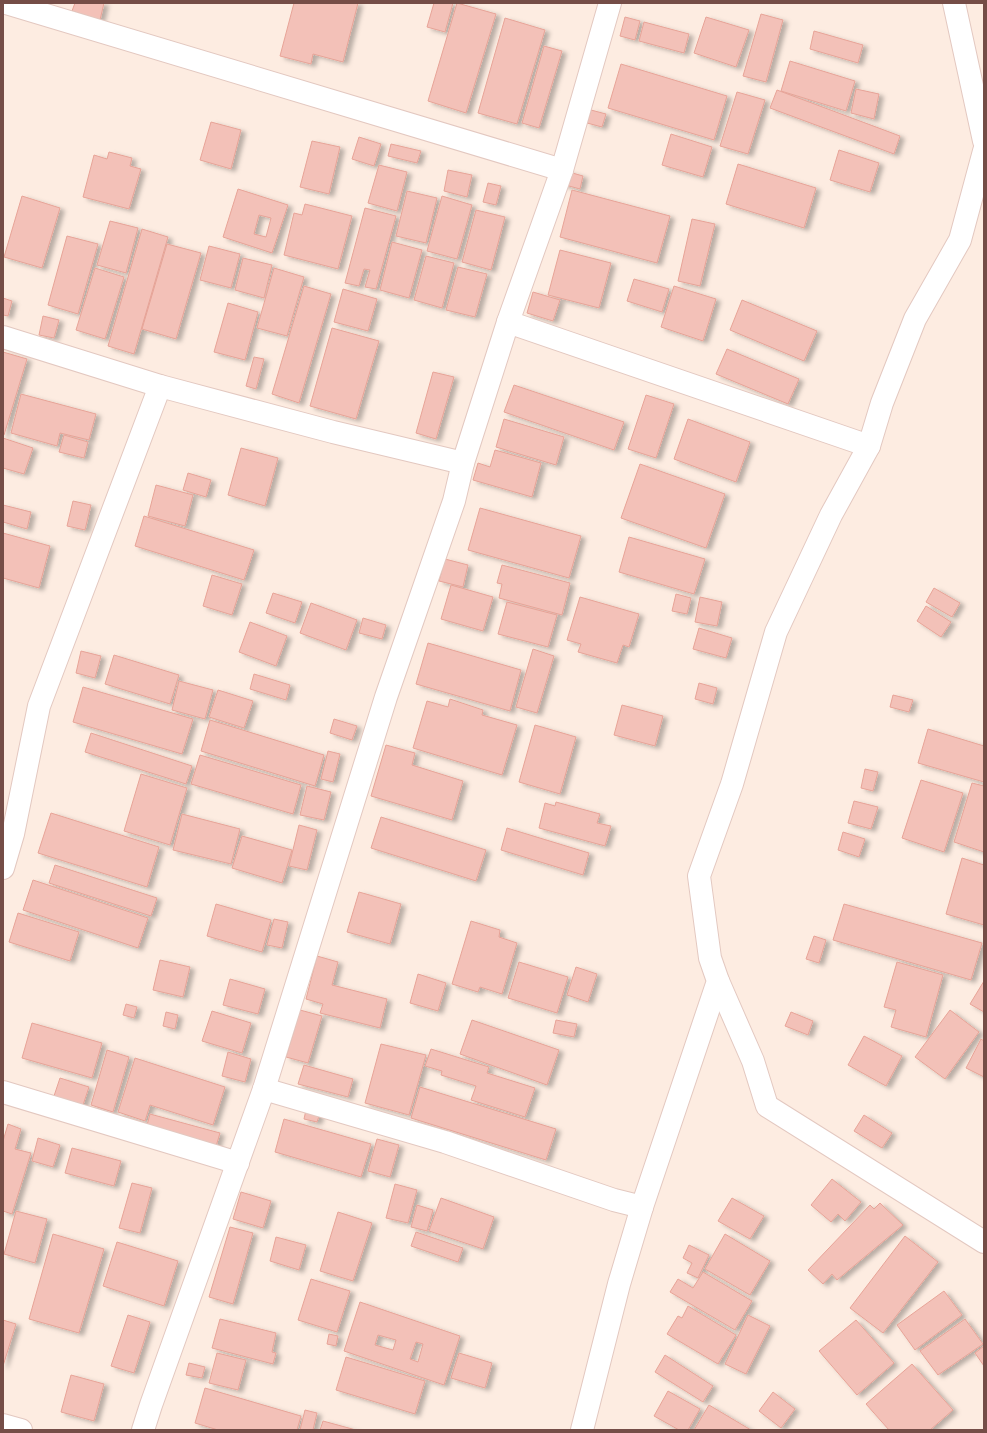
<svg xmlns="http://www.w3.org/2000/svg" width="987" height="1433" viewBox="0 0 987 1433" font-family="Rubik,sans-serif">
	<defs>
		<filter id="shadow"><feDropShadow dx="4.5" dy="2.5" stdDeviation="2" flood-color="#0004"/></filter>
	</defs>
	<rect width="100%" height="100%" fill="#fdece1"/>
	<g fill="#f3c1b8" stroke="#e7a397" fill-rule="evenodd" filter="url(#shadow)">
		<polygon points="75,3 104,3 100,20 72,11"/>
		<polygon points="294,3 358,3 343,62 313,54 311,64 280,56"/>
		<polygon points="434,3 453,3 445,32 427,27"/>
		<polygon points="457,3 496,14 466,113 428,101"/>
		<polygon points="761,14 783,20 766,82 743,76"/>
		<polygon points="625,17 640,21 635,40 620,36"/>
		<polygon points="706,17 749,30 736,67 694,53"/>
		<polygon points="505,18 545,30 517,124 478,113"/>
		<polygon points="644,22 689,34 684,53 639,41"/>
		<polygon points="814,31 863,45 858,63 810,49"/>
		<polygon points="544,46 562,51 539,128 522,123"/>
		<polygon points="790,61 855,81 846,111 781,91"/>
		<polygon points="621,64 727,96 714,140 608,108"/>
		<polygon points="856,89 879,94 874,119 851,113"/>
		<polygon points="777,90 900,136 894,154 770,108"/>
		<polygon points="737,92 765,100 748,154 720,146"/>
		<polygon points="591,110 606,114 602,127 587,123"/>
		<polygon points="211,122 241,130 231,169 200,160"/>
		<polygon points="671,134 712,147 703,177 662,165"/>
		<polygon points="359,137 381,144 374,166 352,159"/>
		<polygon points="312,141 340,147 329,194 300,187"/>
		<polygon points="391,144 421,151 417,163 388,156"/>
		<polygon points="839,150 879,163 870,192 830,180"/>
		<polygon points="109,152 132,158 130,166 141,169 129,209 83,197 94,155 107,159"/>
		<polygon points="738,164 816,188 804,228 726,204"/>
		<polygon points="379,165 407,172 397,211 368,203"/>
		<polygon points="448,170 472,175 467,197 444,191"/>
		<polygon points="562,170 583,176 580,189 558,183"/>
		<polygon points="488,183 501,186 496,205 483,202"/>
		<path d="M 238,189 L 288,205 L 272,253 L 223,237 ZM 259,215 L 271,218 L 266,237 L 254,234 Z"/>
		<polygon points="572,190 670,216 657,263 560,237"/>
		<polygon points="407,191 437,198 426,243 396,236"/>
		<polygon points="22,196 60,208 42,268 4,257"/>
		<polygon points="442,196 472,205 457,259 427,251"/>
		<polygon points="305,204 352,216 338,269 284,255 294,213 302,215"/>
		<polygon points="365,208 396,216 376,289 365,287 370,270 364,269 359,286 345,283"/>
		<polygon points="476,210 505,217 491,270 462,262"/>
		<polygon points="692,219 715,224 700,286 678,281"/>
		<polygon points="110,221 138,228 126,273 97,265"/>
		<polygon points="142,229 168,237 134,354 108,346"/>
		<polygon points="67,236 98,244 78,314 48,305"/>
		<polygon points="392,242 422,250 409,298 380,290"/>
		<polygon points="167,244 201,253 176,339 142,329"/>
		<polygon points="209,246 240,254 231,288 200,280"/>
		<polygon points="560,250 611,263 599,308 548,295"/>
		<polygon points="426,256 454,263 442,308 414,300"/>
		<polygon points="243,258 272,265 264,298 235,290"/>
		<polygon points="458,267 487,274 475,317 446,310"/>
		<polygon points="95,268 124,277 105,339 76,330"/>
		<polygon points="274,268 304,277 287,336 257,328"/>
		<polygon points="634,279 669,289 662,312 627,301"/>
		<polygon points="304,286 331,294 299,403 272,394"/>
		<polygon points="674,286 716,299 703,341 661,327"/>
		<polygon points="343,289 377,299 368,331 334,322"/>
		<polygon points="533,292 560,300 553,321 527,313"/>
		<polygon points="3,298 12,301 8,316 3,315"/>
		<polygon points="742,300 817,331 804,361 730,330"/>
		<polygon points="228,303 258,312 245,360 214,352"/>
		<polygon points="43,316 59,320 54,338 39,335"/>
		<polygon points="332,328 379,341 356,419 310,406"/>
		<polygon points="727,349 799,379 788,404 716,374"/>
		<polygon points="3,352 27,359 4,435 3,435"/>
		<polygon points="254,357 264,359 256,389 246,386"/>
		<polygon points="433,372 454,377 436,439 416,433"/>
		<polygon points="514,385 624,422 614,450 504,412"/>
		<polygon points="21,394 96,414 89,440 60,433 57,446 11,433"/>
		<polygon points="646,395 674,404 656,458 628,449"/>
		<polygon points="504,419 564,437 556,465 496,447"/>
		<polygon points="688,419 750,442 736,482 674,459"/>
		<polygon points="64,435 88,442 84,458 59,452"/>
		<polygon points="3,438 33,448 24,474 3,468"/>
		<polygon points="241,448 278,458 265,506 228,495"/>
		<polygon points="495,450 541,463 532,497 473,480 478,463 490,467"/>
		<polygon points="640,464 725,494 706,548 621,518"/>
		<polygon points="188,473 211,480 206,497 183,490"/>
		<polygon points="156,485 193,495 185,526 148,516"/>
		<polygon points="73,501 91,505 85,530 67,526"/>
		<polygon points="3,505 31,512 27,529 3,522"/>
		<polygon points="480,508 581,536 569,578 468,550"/>
		<polygon points="144,516 254,550 244,580 135,546"/>
		<polygon points="3,533 50,546 39,588 3,578"/>
		<polygon points="629,537 705,559 694,594 619,572"/>
		<polygon points="445,559 468,565 463,587 439,581"/>
		<polygon points="502,565 570,583 562,615 499,598 502,584 497,583"/>
		<polygon points="212,575 242,584 232,615 203,606"/>
		<polygon points="451,585 493,597 483,631 441,619"/>
		<polygon points="934,588 960,603 952,617 926,602"/>
		<polygon points="273,593 302,602 295,623 266,613"/>
		<polygon points="676,594 691,598 687,614 672,611"/>
		<polygon points="580,597 639,614 629,647 623,645 617,663 578,652 581,644 567,640"/>
		<polygon points="700,597 722,602 717,626 695,622"/>
		<polygon points="507,602 557,615 548,647 498,634"/>
		<polygon points="311,603 357,620 346,650 300,633"/>
		<polygon points="926,606 951,622 941,637 917,621"/>
		<polygon points="363,618 386,625 382,639 359,633"/>
		<polygon points="250,622 287,636 276,666 239,652"/>
		<polygon points="699,628 732,638 726,658 693,649"/>
		<polygon points="428,643 521,670 510,711 416,684"/>
		<polygon points="533,649 554,656 537,713 516,707"/>
		<polygon points="81,651 101,656 95,678 76,673"/>
		<polygon points="114,655 179,675 170,704 105,684"/>
		<polygon points="254,674 290,685 286,700 250,689"/>
		<polygon points="179,681 213,690 205,719 172,710"/>
		<polygon points="699,683 717,688 713,704 695,699"/>
		<polygon points="83,687 193,719 182,754 73,722"/>
		<polygon points="218,690 253,701 244,728 209,717"/>
		<polygon points="893,695 913,700 909,712 890,707"/>
		<polygon points="450,699 483,710 482,715 517,725 502,775 413,748 427,701 448,707"/>
		<polygon points="622,705 663,716 655,746 614,735"/>
		<polygon points="334,719 357,726 352,740 330,733"/>
		<polygon points="210,720 324,755 315,786 201,751"/>
		<polygon points="535,725 576,737 560,794 519,782"/>
		<polygon points="928,729 984,746 984,782 918,763"/>
		<polygon points="91,733 192,766 186,784 85,752"/>
		<polygon points="386,745 415,753 412,765 463,781 452,820 371,796"/>
		<polygon points="328,751 340,754 333,782 321,779"/>
		<polygon points="200,755 301,785 293,814 191,784"/>
		<polygon points="865,769 878,772 873,791 861,788"/>
		<polygon points="141,774 187,788 170,845 124,831"/>
		<polygon points="921,780 963,793 944,852 902,838"/>
		<polygon points="972,783 984,786 984,852 954,842"/>
		<polygon points="307,786 331,792 324,820 300,815"/>
		<polygon points="854,801 878,807 871,829 848,823"/>
		<polygon points="556,802 600,814 597,823 611,826 605,846 539,828 545,803 555,806"/>
		<polygon points="51,813 159,847 147,887 38,853"/>
		<polygon points="182,814 240,829 231,864 173,850"/>
		<polygon points="381,817 486,850 476,881 371,848"/>
		<polygon points="299,825 317,830 307,870 289,866"/>
		<polygon points="507,828 589,853 583,875 501,850"/>
		<polygon points="843,832 865,839 859,857 838,850"/>
		<polygon points="242,836 292,850 282,883 232,868"/>
		<polygon points="962,858 984,865 984,925 946,914"/>
		<polygon points="55,865 157,898 151,916 49,883"/>
		<polygon points="33,880 148,918 138,948 23,910"/>
		<polygon points="359,892 401,904 390,944 347,932"/>
		<polygon points="216,904 271,920 262,952 207,936"/>
		<polygon points="844,904 982,943 971,980 833,940"/>
		<polygon points="18,913 79,932 70,961 9,942"/>
		<polygon points="274,919 288,922 282,948 267,945"/>
		<polygon points="471,921 500,930 499,937 517,943 502,994 480,987 478,992 452,984"/>
		<polygon points="814,936 826,940 819,963 806,959"/>
		<polygon points="317,956 338,962 332,985 387,999 380,1028 320,1013 323,1004 306,999"/>
		<polygon points="160,960 190,967 183,997 153,990"/>
		<polygon points="519,962 568,977 557,1013 508,998"/>
		<polygon points="897,962 943,975 926,1037 891,1027 896,1010 884,1007"/>
		<polygon points="576,967 597,974 588,1002 567,995"/>
		<polygon points="418,974 446,983 438,1011 410,1003"/>
		<polygon points="230,979 265,989 258,1014 223,1005"/>
		<polygon points="984,981 984,1012 970,1004"/>
		<polygon points="126,1004 137,1007 134,1018 123,1015"/>
		<polygon points="300,1010 322,1016 308,1063 286,1057"/>
		<polygon points="950,1010 979,1032 945,1079 915,1057"/>
		<polygon points="212,1011 251,1023 242,1053 202,1041"/>
		<polygon points="166,1012 178,1015 175,1029 163,1026"/>
		<polygon points="791,1012 813,1021 808,1035 785,1026"/>
		<polygon points="472,1020 559,1050 547,1085 460,1054"/>
		<polygon points="556,1020 577,1024 574,1037 553,1033"/>
		<polygon points="32,1023 102,1043 92,1078 22,1058"/>
		<polygon points="864,1036 902,1056 886,1086 848,1065"/>
		<polygon points="981,1039 984,1041 984,1077 966,1068"/>
		<polygon points="381,1044 426,1055 409,1115 365,1103"/>
		<polygon points="431,1049 489,1067 487,1073 535,1088 525,1117 471,1100 476,1086 441,1075 442,1071 425,1066"/>
		<polygon points="107,1050 129,1057 113,1112 91,1105"/>
		<polygon points="228,1052 251,1059 245,1082 222,1076"/>
		<polygon points="135,1058 225,1087 213,1125 150,1105 145,1121 118,1112"/>
		<polygon points="304,1065 353,1079 348,1097 298,1084"/>
		<polygon points="60,1078 89,1087 82,1108 53,1099"/>
		<polygon points="420,1087 556,1129 546,1160 411,1118"/>
		<polygon points="306,1110 320,1113 317,1122 304,1119"/>
		<polygon points="150,1114 220,1133 214,1153 145,1133"/>
		<polygon points="864,1115 892,1133 882,1148 854,1131"/>
		<polygon points="284,1119 371,1144 361,1177 275,1152"/>
		<polygon points="8,1124 21,1129 15,1149 31,1153 12,1214 3,1211 3,1141"/>
		<polygon points="38,1138 60,1145 53,1167 32,1161"/>
		<polygon points="377,1139 399,1145 390,1177 368,1171"/>
		<polygon points="72,1148 121,1161 114,1186 65,1173"/>
		<polygon points="832,1179 861,1202 845,1221 838,1214 831,1222 811,1205"/>
		<polygon points="132,1183 152,1188 140,1233 119,1228"/>
		<polygon points="395,1184 417,1190 408,1223 386,1218"/>
		<polygon points="241,1192 271,1201 263,1228 233,1219"/>
		<polygon points="441,1198 494,1217 483,1249 429,1231"/>
		<polygon points="732,1198 764,1216 750,1239 718,1221"/>
		<polygon points="880,1203 903,1225 837,1280 832,1274 823,1284 808,1270 870,1205 874,1209"/>
		<polygon points="417,1205 433,1210 427,1231 411,1227"/>
		<polygon points="16,1211 47,1219 35,1263 4,1254"/>
		<polygon points="338,1212 372,1223 353,1281 320,1271"/>
		<polygon points="230,1227 253,1233 233,1304 209,1297"/>
		<polygon points="416,1232 463,1248 458,1262 411,1246"/>
		<polygon points="53,1234 104,1249 79,1333 29,1319"/>
		<polygon points="725,1234 770,1261 750,1295 705,1269"/>
		<polygon points="905,1236 938,1262 883,1333 850,1308"/>
		<polygon points="276,1237 306,1245 299,1270 270,1261"/>
		<polygon points="117,1242 178,1261 164,1306 103,1286"/>
		<polygon points="689,1245 709,1255 698,1278 687,1273 692,1263 683,1258"/>
		<polygon points="703,1272 752,1301 735,1330 670,1292 678,1279 693,1288"/>
		<polygon points="311,1279 350,1291 337,1332 298,1320"/>
		<polygon points="944,1291 962,1315 915,1350 897,1325"/>
		<path d="M 360,1302 L 460,1336 L 444,1385 L 344,1351 ZM 378,1335 L 396,1340 L 393,1350 L 375,1345 ZM 416,1342 L 423,1344 L 418,1362 L 410,1359 Z"/>
		<polygon points="688,1306 736,1335 718,1364 667,1334 678,1316 682,1318"/>
		<polygon points="128,1315 150,1322 134,1373 111,1366"/>
		<polygon points="748,1315 770,1326 746,1374 725,1364"/>
		<polygon points="220,1319 276,1333 272,1352 276,1353 273,1364 212,1348"/>
		<polygon points="965,1319 983,1344 938,1375 920,1351"/>
		<polygon points="3,1320 16,1324 3,1366"/>
		<polygon points="856,1320 894,1363 857,1395 819,1351"/>
		<polygon points="329,1334 338,1336 336,1346 327,1344"/>
		<polygon points="984,1346 984,1366 975,1353"/>
		<polygon points="217,1353 246,1360 238,1390 209,1383"/>
		<polygon points="459,1353 492,1363 485,1388 451,1378"/>
		<polygon points="665,1355 713,1386 703,1402 655,1372"/>
		<polygon points="346,1357 425,1381 415,1414 336,1390"/>
		<polygon points="189,1363 205,1367 202,1378 186,1375"/>
		<polygon points="912,1364 953,1410 930,1430 889,1430 866,1404"/>
		<polygon points="71,1375 104,1384 94,1421 61,1412"/>
		<polygon points="205,1388 301,1416 297,1430 218,1430 195,1423"/>
		<polygon points="668,1391 700,1409 688,1430 679,1430 654,1416"/>
		<polygon points="773,1392 795,1409 781,1428 759,1411"/>
		<polygon points="709,1405 751,1430 694,1430"/>
		<polygon points="305,1410 317,1413 313,1430 300,1430"/>
		<polygon points="323,1421 356,1430 320,1430"/>
	</g>
	<g fill="none" stroke-linecap="round" stroke-linejoin="round">
		<defs>
			<g id="minor">
				<polyline points="6,3 562,170"/>
				<polyline points="954,3 984,141"/>
				<polyline points="508,322 869,446"/>
				<polyline points="3,337 160,386 333,432 463,463"/>
				<polyline points="3,868 13,834 39,706 160,386"/>
				<polyline points="718,981 753,1061 767,1106 984,1242"/>
				<polyline points="264,1089 445,1142 614,1200 642,1207"/>
				<polyline points="3,1092 238,1163"/>
				<polyline points="3,1425 21,1430"/>
				<polyline points="143,1430 151,1405 264,1089 386,697 454,501 463,463 508,322 562,170 610,3"/>
				<polyline points="582,1430 619,1284 642,1207 718,981 710,958 699,876 732,784 776,632 831,515 869,446 882,403 915,319 960,240 984,151"/>
			</g>
		</defs>
		<use href="#minor" stroke="#e3c8c0" stroke-width="24"/>
		<use href="#minor" stroke="#fff" stroke-width="22"/>
	</g>
	<rect width="987" height="1433" fill="none" stroke="#754d47" stroke-width="8"/>
</svg>
